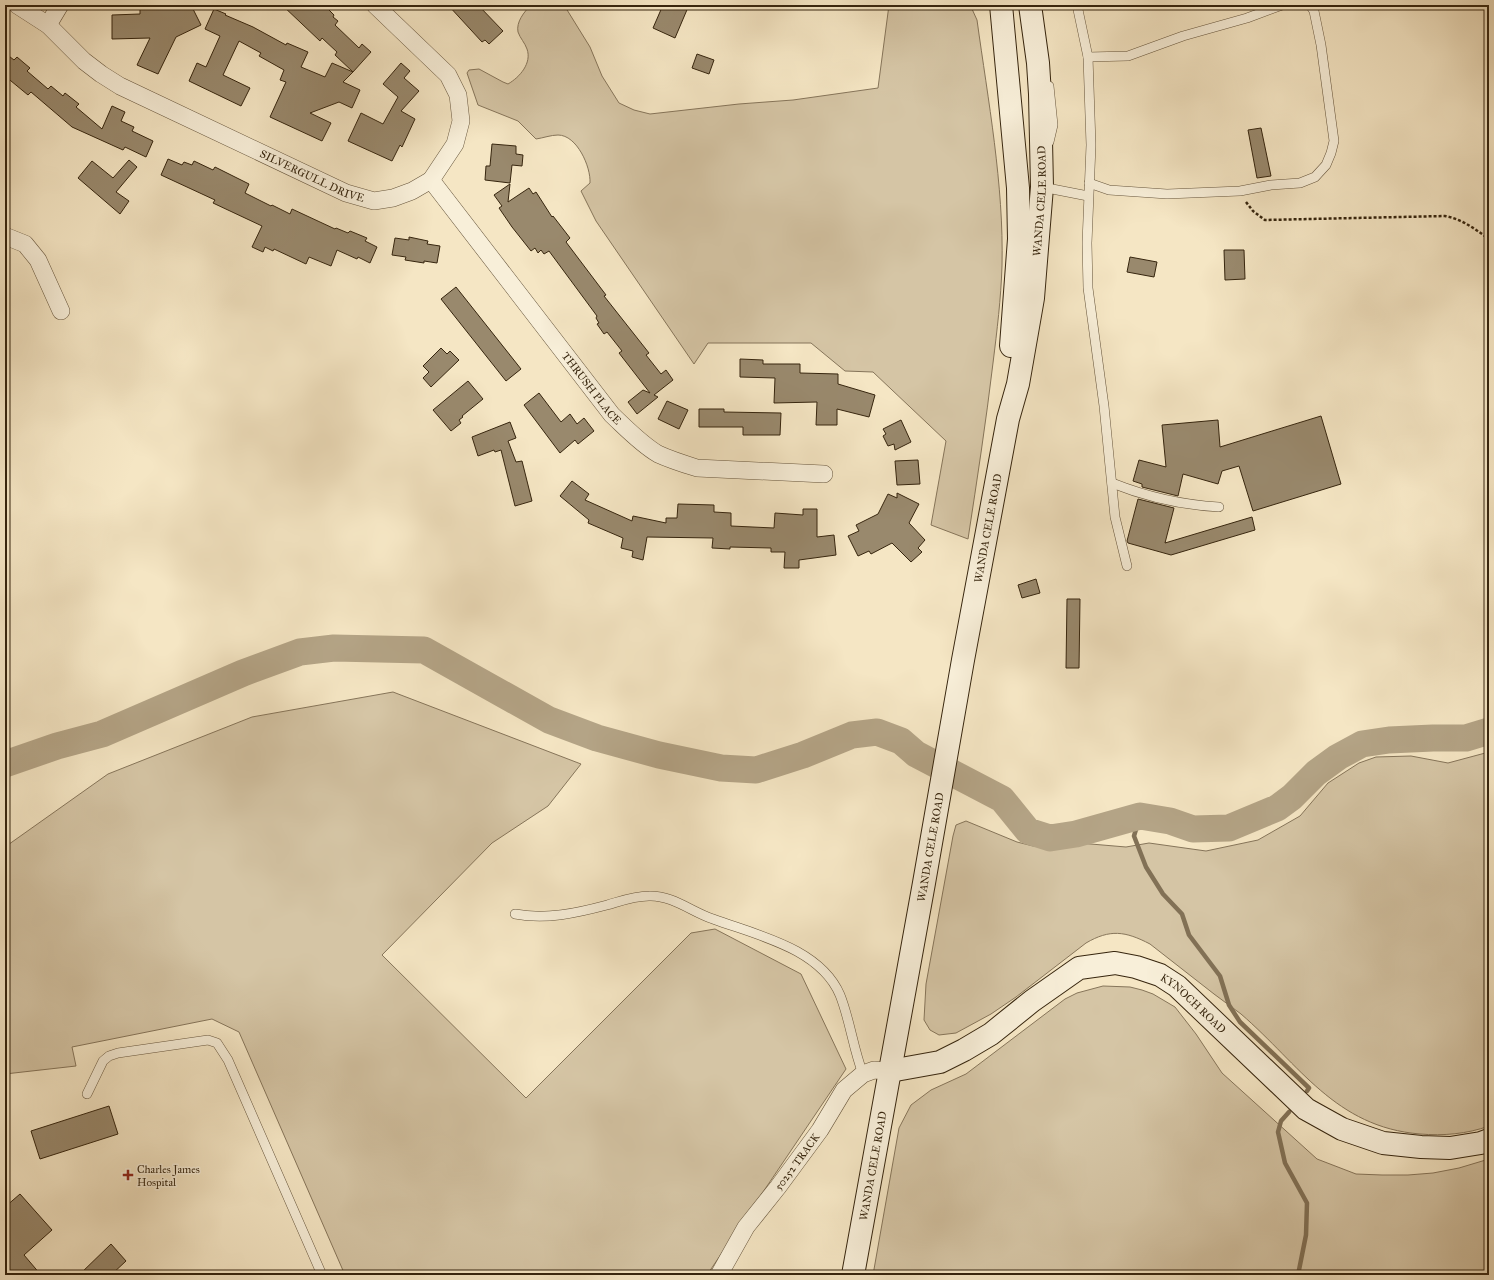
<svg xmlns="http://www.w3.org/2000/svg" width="1494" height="1280" viewBox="0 0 1494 1280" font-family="'IM FELL Great Primer',serif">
	<rect width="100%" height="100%" fill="#f5e6c4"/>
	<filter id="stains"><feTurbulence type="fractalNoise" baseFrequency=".005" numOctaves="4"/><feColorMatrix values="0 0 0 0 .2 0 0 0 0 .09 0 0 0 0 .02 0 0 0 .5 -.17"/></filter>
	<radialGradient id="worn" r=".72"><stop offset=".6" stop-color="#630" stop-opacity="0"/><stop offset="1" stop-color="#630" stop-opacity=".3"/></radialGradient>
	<g fill="#d5c5a5" stroke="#86755a">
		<path d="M 531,5 L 564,5 L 590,47 L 602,76 L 619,103 L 634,110 L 650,114 L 739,104 L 793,100 L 878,88 L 889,5 L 963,5 L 972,9 L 977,20 C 988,100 1004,185 1002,266 C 1001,298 997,331 993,363 C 986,422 977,480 968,539 L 931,525 L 946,441 L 873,372 L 845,371 L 811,343 L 708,343 L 694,364 L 596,221 L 581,191 L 590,183 C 591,167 577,135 558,135 C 551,135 543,138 536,139 L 518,121 L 478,105 L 467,73 L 469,70 L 479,69 L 503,82 L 508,84 C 520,77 532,63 527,49 C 525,43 520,38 518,32 C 516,22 524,12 531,5 Z"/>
		<polygon points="393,692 581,764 548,806 492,843 382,955 526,1098 691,933 715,929 801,974 846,1069 707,1275 345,1275 239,1032 212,1019 72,1047 76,1066 5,1074 5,847 108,774 252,717"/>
		<path d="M 1489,752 L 1489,1126 C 1467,1134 1443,1136 1420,1134 C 1335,1127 1300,1065 1241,1014 C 1232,1007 1223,1001 1214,994 C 1193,977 1171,961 1150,944 C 1125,931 1110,929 1086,943 L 1016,997 L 991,1014 L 956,1033 L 939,1035 L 930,1030 L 924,1020 L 926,984 L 953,836 L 956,825 L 966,821 L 1017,842 L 1033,846 L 1079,843 L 1126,847 L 1149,843 L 1206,851 L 1258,840 L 1300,816 L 1328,783 L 1359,763 L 1376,757 L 1411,756 L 1448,763 Z"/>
		<polygon points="1103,986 1130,987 1142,990 1153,994 1175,1007 1196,1034 1222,1073 1317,1159 1356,1174 1382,1175 1408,1175 1433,1173 1459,1168 1489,1159 1489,1275 873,1275 899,1128 911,1105 931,1090 966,1074 1065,999 1077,993"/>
	</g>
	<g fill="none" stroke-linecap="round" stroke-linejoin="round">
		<g stroke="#827156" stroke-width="4.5">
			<polyline points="1140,816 1134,836 1146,867 1163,894 1182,914 1189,935 1220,976 1229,1005 1240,1022 1309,1088 1307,1091"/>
			<polyline points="1289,1112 1281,1121 1278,1132 1285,1163 1307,1203 1306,1235 1298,1275"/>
		</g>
		<polyline stroke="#b4a486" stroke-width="27" points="5,764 57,746 102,734 243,673 300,652 334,648 424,650 549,720 597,738 659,755 721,768 756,770 803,755 852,735 877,732 901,741 916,754 1002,799 1028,831 1050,838 1076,834 1140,816 1170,821 1193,829 1229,828 1277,808 1292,797 1316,773 1338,757 1362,744 1389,740 1433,738 1466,738 1489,731"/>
	</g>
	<g fill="#99896d" stroke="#36250e">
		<polygon points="140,5 191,5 201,25 176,37 158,74 137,65 150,38 112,39 112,15 140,14"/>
		<polygon points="282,5 324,5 334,15 333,17 338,21 335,25 359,48 362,44 371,52 353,72 335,55 337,52 322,38 320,41"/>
		<polygon points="448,5 478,5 503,31 489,44 485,40 482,42"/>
		<polygon points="663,5 689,5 675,38 653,28"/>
		<polygon points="214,9 226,14 225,15 253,27 286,45 287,43 308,52 301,67 325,77 332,63 353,72 343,82 360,90 352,108 339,102 310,113 331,123 322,141 270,117 286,82 280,80 284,70 259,56 261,53 239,41 223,75 250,88 241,106 189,81 197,63 206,67 220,36 205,29"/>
		<polygon points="5,53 14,60 17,57 24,63 30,68 27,71 48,89 51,86 63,96 65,93 79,104 76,107 102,129 112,106 125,112 121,121 134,127 132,131 153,141 146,157 125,147 123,150 72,127 31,92 28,95 5,76"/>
		<polygon points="697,54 714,60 709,74 692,68"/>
		<polygon points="401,63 410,71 404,78 419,91 401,111 415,119 402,147 400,145 392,161 348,141 361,113 383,124 398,97 383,84"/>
		<polygon points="1261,128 1271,176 1257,178 1248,130"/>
		<polygon points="492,144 516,146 516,154 523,155 522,166 512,165 510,183 485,180 486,166 490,166"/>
		<polygon points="168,159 182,165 184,162 192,165 194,161 213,170 215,167 249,184 245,193 271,206 272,205 290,214 292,209 335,229 336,228 348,233 350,231 367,238 365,241 377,247 370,263 358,257 357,259 337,250 331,266 309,257 306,264 274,249 273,251 265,247 263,252 252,247 262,226 213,203 215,200 161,175"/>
		<polygon points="129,160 137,167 116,192 129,201 120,214 78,178 92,161 113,178"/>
		<polygon points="510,184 508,202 529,188 533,194 536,192 552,217 553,216 570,238 566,242 606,295 604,296 649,353 646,355 661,374 666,370 673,380 654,395 658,397 637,414 628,402 643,390 650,393 619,353 622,351 607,332 604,334 597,324 599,323 596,318 597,316 549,251 544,254 541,250 538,253 535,248 531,251 512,227 499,208 502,206 494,195"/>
		<polygon points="409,237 428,241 427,244 440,246 437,263 424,261 424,263 405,260 406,257 392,255 395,238 409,240"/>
		<polygon points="1224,250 1244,250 1245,279 1225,280"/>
		<polygon points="1130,257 1157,262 1154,277 1127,272"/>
		<polygon points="456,287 521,369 506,381 441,299"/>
		<polygon points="441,348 447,354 450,351 459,360 431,387 423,378 429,372 423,366"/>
		<polygon points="740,359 763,360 763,364 800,364 800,373 838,374 838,384 875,395 869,417 837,409 837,425 816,425 817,402 774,403 775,378 740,377"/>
		<polygon points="468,381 483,399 462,416 463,417 459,420 461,423 451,431 433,410"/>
		<polygon points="539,393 561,422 570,414 577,424 584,418 594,431 578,444 575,440 560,453 524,405"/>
		<polygon points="667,401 688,410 679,429 658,419"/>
		<polygon points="699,409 724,409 724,412 781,413 780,435 743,435 743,427 699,427"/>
		<polygon points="1321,416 1341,484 1253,511 1239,466 1222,471 1218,484 1183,474 1178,496 1142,487 1142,484 1133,481 1139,460 1166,467 1162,425 1218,420 1220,447"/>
		<polygon points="901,420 911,442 895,450 894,444 888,446 883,436 886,434 883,429"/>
		<polygon points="510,422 516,438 508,441 516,462 522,461 532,501 515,506 501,450 495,452 494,450 478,456 472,437"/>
		<polygon points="918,460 920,484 897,485 895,461"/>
		<polygon points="572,481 589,494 585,500 632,521 633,516 666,523 666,518 677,518 678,504 714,505 714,512 731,513 731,526 774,528 775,513 803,515 803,509 817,509 817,537 834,535 836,555 799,560 799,568 784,568 785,552 771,552 771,548 730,547 730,549 712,548 713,538 647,537 643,560 632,557 633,551 621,548 623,538 588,523 589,520 560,496"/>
		<polygon points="897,493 919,504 909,523 925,540 918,548 922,552 911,562 892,543 871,554 869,551 858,556 848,536 859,531 856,525 878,514 888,494 897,498"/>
		<polygon points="1138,499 1174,508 1165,543 1252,517 1255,530 1171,555 1128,543 1127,541"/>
		<polygon points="1036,579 1040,593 1022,598 1018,585"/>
		<polygon points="1067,599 1080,599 1079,668 1066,668"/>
		<polygon points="109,1106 118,1134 40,1159 31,1131"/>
		<polygon points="20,1194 52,1230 24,1255 41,1275 5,1275 5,1207"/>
		<polygon points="111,1244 126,1261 111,1275 79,1275"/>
	</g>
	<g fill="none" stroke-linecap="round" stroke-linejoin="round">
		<defs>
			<g id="lane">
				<polyline points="1077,5 1088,57 1091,145 1087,243 1088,288 1104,406 1115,517 1127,566"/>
				<polyline points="1088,57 1128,56 1183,36 1247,18 1282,5"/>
				<polyline points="1049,142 1053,125 1049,86"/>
				<polyline points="1089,183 1109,190 1167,194 1240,191 1271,185 1300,183 1315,177 1326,165 1331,153 1334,141 1321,45 1314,11 1310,5"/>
				<polyline points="1042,187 1088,196"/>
				<path d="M 1112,483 C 1147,497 1182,505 1219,507"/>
				<path d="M 515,914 C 546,920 577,913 607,905 C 621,901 634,896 649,896 C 672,895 692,912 713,919 C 756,935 820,948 840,995 C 850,1020 853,1048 863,1074"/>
				<polyline points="87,1094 103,1061 109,1056 118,1053 208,1040 217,1043 228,1060 322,1275"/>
			</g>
			<g id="street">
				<path id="s1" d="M 17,5 L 48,25 L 84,61 L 101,74 L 120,86 L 346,193 L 374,201 L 393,198 L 412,191 L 431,180 L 455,144 L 461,121 L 458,95 L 448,75 L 375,5"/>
				<polyline points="48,25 60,5"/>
				<path id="s2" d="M 431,180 L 612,415 C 627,429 641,444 658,454 C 671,460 684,464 697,468 L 824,474"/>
				<polyline points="5,236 25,244 38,260 61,311"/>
				<path id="s3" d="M 719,1275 L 746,1227 L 778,1187 L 820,1130 L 844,1090 L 863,1074 L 874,1070 L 890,1071"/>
			</g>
			<g id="secondary">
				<polyline points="1001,5 1018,188 1019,239 1011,346"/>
				<path id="s4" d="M 890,1071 L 940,1062 L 964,1050 L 991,1034 L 1032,1001 L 1079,968 L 1115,963 L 1136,967 L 1160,975 L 1177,986 L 1306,1109 L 1342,1129 L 1383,1143 L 1421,1147 L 1450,1148 L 1481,1143 L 1489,1140"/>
				<path id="s5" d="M 853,1275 L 924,883 L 963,660 L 1008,419 L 1018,384 L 1033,298 L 1042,187 L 1040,94 L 1038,63 L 1030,5"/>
			</g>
		</defs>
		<use href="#lane" stroke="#66553c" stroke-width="10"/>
		<use href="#street" stroke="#66553c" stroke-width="18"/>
		<use href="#secondary" stroke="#36250e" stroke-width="24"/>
		<path stroke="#36250e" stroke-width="2.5" stroke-dasharray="3 2" stroke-linecap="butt" d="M 1246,202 L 1253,211 L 1265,220 L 1445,216 C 1462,219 1475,229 1489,239"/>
		<use href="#lane" stroke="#f8efd9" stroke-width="9"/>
		<use href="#street" stroke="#f8efd9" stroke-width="17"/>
		<use href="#secondary" stroke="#f8efd9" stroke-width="22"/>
	</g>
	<path fill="#8f2418" stroke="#f8efd9" stroke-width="1.5" d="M126 1169h4v4h4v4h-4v4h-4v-4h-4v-4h4z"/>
	<g text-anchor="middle" stroke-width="3" stroke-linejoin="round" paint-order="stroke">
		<g font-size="11" fill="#36250e" stroke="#f8efd9">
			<text dy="4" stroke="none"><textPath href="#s1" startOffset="344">SILVERGULL DRIVE</textPath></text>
			<text dy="4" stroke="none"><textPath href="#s5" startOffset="1091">WANDA CELE ROAD</textPath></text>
			<text dy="4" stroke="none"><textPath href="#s2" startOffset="263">THRUSH PLACE</textPath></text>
			<text dy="4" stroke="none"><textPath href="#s5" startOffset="759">WANDA CELE ROAD</textPath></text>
			<text dy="4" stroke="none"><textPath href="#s5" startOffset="435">WANDA CELE ROAD</textPath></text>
			<text dy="4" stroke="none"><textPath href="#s4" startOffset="346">KYNOCH ROAD</textPath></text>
			<text dy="4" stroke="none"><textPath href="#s3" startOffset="138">50252 TRACK</textPath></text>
			<text dy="4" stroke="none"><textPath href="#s5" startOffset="111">WANDA CELE ROAD</textPath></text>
		</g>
		<g font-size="11" fill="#36250e" stroke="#f8efd9" text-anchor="start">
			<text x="137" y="1173">Charles James<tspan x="137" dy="13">Hospital</tspan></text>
		</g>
	</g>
	<rect width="1494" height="1280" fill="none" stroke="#f5e6c4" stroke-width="20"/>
	<rect x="6" y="6" width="1482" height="1268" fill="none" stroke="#36250e" stroke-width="2"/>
	<rect x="10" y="10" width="1474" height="1260" fill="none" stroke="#36250e"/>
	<rect width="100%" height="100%" filter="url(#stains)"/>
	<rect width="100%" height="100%" fill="url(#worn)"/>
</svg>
